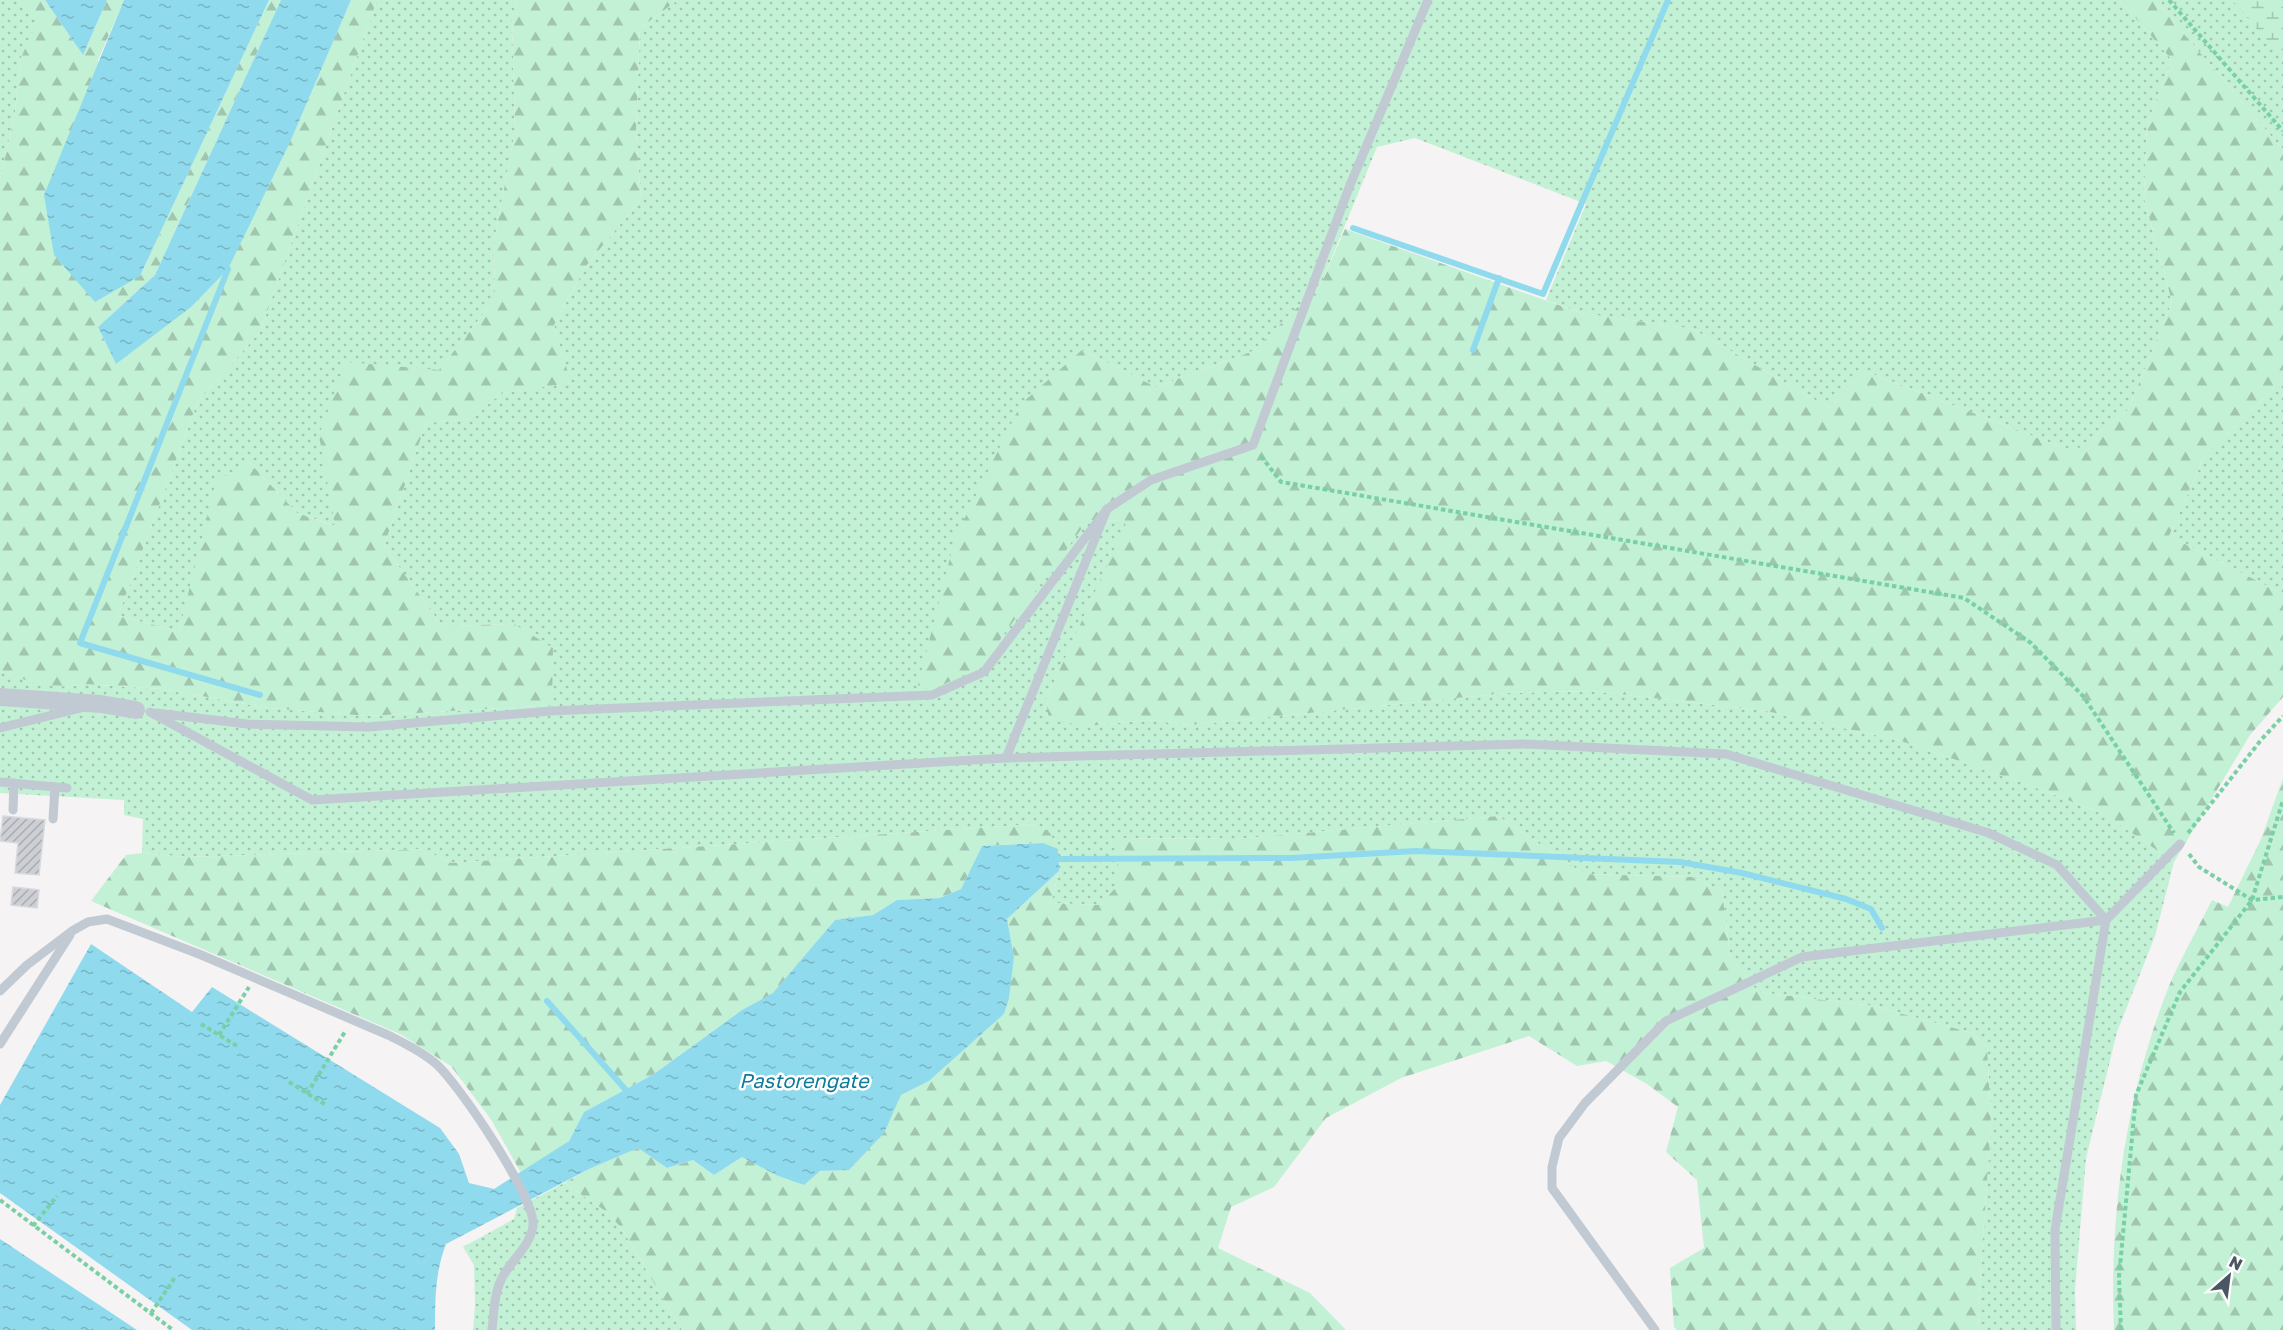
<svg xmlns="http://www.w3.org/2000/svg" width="2283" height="1330" viewBox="0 0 2283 1330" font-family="'Golos Text',sans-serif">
	<defs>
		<pattern id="grass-dots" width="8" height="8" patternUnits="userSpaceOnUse" patternTransform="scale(1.5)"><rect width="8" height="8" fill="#c3f1d5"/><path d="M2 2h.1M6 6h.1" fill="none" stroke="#a0c6b0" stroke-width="1.8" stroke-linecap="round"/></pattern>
		<pattern id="forest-firs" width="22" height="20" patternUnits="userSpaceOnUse" patternTransform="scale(1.5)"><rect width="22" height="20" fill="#c3f1d5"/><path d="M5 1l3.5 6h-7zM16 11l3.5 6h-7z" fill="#a0c6b0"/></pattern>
		<pattern id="wetland-marsh" width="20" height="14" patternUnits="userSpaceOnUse" patternTransform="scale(1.5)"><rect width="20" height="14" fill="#c3f1d5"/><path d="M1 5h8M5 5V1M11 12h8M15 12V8" fill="none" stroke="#a0c6b0"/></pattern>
		<pattern id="water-ripples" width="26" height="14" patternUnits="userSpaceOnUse" patternTransform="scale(1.5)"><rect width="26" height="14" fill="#90daee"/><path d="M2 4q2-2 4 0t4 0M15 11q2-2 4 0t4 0" fill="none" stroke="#78b4c4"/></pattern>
		<pattern id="building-hatch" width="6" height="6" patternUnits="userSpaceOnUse" patternTransform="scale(1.5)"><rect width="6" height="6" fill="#cdcfd5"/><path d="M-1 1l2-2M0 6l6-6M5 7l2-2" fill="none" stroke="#a8abb0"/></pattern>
	</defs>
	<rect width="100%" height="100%" fill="#f5f3f3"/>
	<g fill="url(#grass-dots)">
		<polygon points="0,0 18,0 38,22 20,60 15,113 0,180"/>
		<polygon points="377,0 517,0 512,17 515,132 494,241 495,299 439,370 320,435 336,526 297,513 249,462 195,571 179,631 118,616 198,401 260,332"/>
		<path d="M 678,0 L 2120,0 L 2172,60 L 2147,124 L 2144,198 L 2172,302 L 2128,410 L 2074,452 L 1865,371 L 1829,408 L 1693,329 L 1581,313 L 1546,300 L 1586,204 L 1415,138 L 1377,147 L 1321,284 L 1253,351 L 1156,387 L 1082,350 L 1036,588 L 1088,520 L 1128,521 L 1046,700 L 1088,726 L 1148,720 L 1190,725 L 1506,693 L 1592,691 L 1766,711 L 1898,740 L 2029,785 L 2104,814 L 2174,862 L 2155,936 L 2117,1032 L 2086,1158 L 2075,1290 L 2076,1330 L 1979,1330 L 1978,1309 L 1991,1124 L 1987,1046 L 1972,1033 L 1874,1006 L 1758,992 L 1730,956 L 1722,891 L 1692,877 L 1584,874 L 1498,816 L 1235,839 L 1117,838 L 1117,886 L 1100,905 L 1051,903 L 1059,871 L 1036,824 L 451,863 L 422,849 L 186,857 L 142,853 L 143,819 L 124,815 L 124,800 L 0,793 L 0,671 C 26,680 56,691 84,684 L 162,689 L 269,708 L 368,716 L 552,705 L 514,624 L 442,626 L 384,546 L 426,423 L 470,419 L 502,393 L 570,383 L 554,325 L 586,266 L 641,199 L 636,132 L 640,28 Z"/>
		<polygon points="2155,0 2283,0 2283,150"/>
		<polygon points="2283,380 2283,594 2169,536 2206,453"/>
		<polygon points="564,1183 607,1212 622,1229 682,1330 473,1330 475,1305 474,1265 463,1247 514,1219 517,1208"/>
	</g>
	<g fill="url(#forest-firs)">
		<path d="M 18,0 L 45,0 L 83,55 L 107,0 L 124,0 L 98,60 L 140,276 L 269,0 L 281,0 L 155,275 L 98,327 L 116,364 L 291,140 L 351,0 L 377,0 L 260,332 L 198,401 L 118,616 L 179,631 L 216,481 L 249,462 L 297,513 L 335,526 L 319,435 L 346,362 L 439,370 L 495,299 L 494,241 L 515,132 L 512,17 L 517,0 L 678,0 L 640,28 L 636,132 L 641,199 L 586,266 L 554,325 L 571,383 L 502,393 L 470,419 L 426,423 L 384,546 L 442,626 L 514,624 L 553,648 L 552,705 L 368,716 L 269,708 L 162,689 L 84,684 C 56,691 26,681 0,671 L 0,180 L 15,113 L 20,60 L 37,22 Z"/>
		<polygon points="2120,0 2155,0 2283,150 2283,380 2206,453 2169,536 2283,594 2283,697 2250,735 2174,862 2104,814 2029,785 1898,740 1766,711 1592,691 1506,693 1190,725 1148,720 1088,726 1049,720 1046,700 1127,521 1088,520 979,668 938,687 917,689 955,538 1021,404 1082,350 1156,387 1253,351 1321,284 1345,229 1581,313 1693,329 1829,408 1865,371 2074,452 2128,410 2172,302 2144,198 2147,124 2172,60"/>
		<path d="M 2283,778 L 2283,1330 L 2114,1330 C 2109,1214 2126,1094 2169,986 C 2181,957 2198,929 2212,900 L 2228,907 L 2261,839 Z"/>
		<polygon points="1498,816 1584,874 1692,877 1722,891 1730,956 1758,992 1874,1006 1972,1033 1987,1046 1991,1124 1978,1309 1979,1330 1677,1330 1674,1327 1670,1268 1704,1248 1697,1180 1666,1152 1678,1107 1647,1084 1606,1061 1577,1066 1529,1036 1401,1078 1326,1118 1274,1187 1231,1207 1218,1248 1310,1293 1346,1330 682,1330 622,1229 607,1212 564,1183 589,1169 638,1148 667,1168 693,1160 714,1175 742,1157 776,1175 849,1169 883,1133 901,1095 929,1081 1004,1014 1014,957 1007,919 1059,871 1051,903 1100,905 1117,886 1117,838 1235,839"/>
		<polygon points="1036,824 1050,833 1058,849 1043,843 982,846 961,889 940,898 897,900 873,915 835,920 774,993 742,1010 654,1074 584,1112 569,1141 521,1173 492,1121 451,1066 400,1034 91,901 126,855 142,853 186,857 423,849 451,863"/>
	</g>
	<polygon fill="url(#wetland-marsh)" points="2232,0 2283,0 2283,60"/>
	<g fill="url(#water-ripples)">
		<polygon points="45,0 107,0 83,55"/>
		<polygon points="124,0 269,0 140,276 95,302 54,255 44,195"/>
		<polygon points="281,0 351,0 291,140 228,269 191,307 116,364 98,327 155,275"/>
		<path d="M 1043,843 L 1058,849 L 1059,871 L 1007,919 L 1014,957 L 1009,998 L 1004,1014 L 929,1081 L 901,1095 L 884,1133 L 849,1170 L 820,1171 L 804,1185 L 776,1175 L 742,1157 L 714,1175 L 693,1160 L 667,1168 L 638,1148 L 589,1169 L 446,1244 C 435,1272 435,1301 435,1330 L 192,1330 L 0,1193 L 0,1105 L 91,944 L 192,1012 L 212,987 L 440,1128 L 459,1154 L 469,1183 L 494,1189 L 569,1141 L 584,1112 L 654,1074 L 742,1010 L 773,993 L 835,920 L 873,915 L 897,900 L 940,898 L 961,889 L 982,846 Z"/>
		<polygon points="0,1239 137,1330 0,1330"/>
	</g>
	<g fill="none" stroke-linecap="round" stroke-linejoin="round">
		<g stroke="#90daee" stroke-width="6">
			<polyline points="1353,228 1543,294 1668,0"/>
			<polyline points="228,269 80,643 260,695"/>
			<polyline points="1473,350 1499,278"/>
			<polyline points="1052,863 1059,859 1291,858 1416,851 1680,862 1742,873 1846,899 1871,909 1882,928"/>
			<polyline points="547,1001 625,1089"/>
		</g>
	</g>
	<g fill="url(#building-hatch)" stroke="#d7d9de" stroke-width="1.5">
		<polygon points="3,816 45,820 39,875 15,873 18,843 0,841"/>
		<polygon points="13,887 39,890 37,908 11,905"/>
	</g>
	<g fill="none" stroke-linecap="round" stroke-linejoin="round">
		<g stroke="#7ad0a6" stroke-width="4" stroke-dasharray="4.5 3" stroke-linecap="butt">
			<polyline points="2169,0 2283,131"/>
			<polyline points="1261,456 1281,482 1964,598 2031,643 2083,696 2174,833"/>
			<polyline points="2188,833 2261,740 2283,716"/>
			<polyline points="2189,854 2199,867 2252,900 2283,897"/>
			<polyline points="201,1024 237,1046"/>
			<polyline points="219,1035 249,987"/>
			<polyline points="289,1082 326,1105"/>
			<polyline points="307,1094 346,1030"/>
			<polyline points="0,1200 173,1330"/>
			<polyline points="33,1226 57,1196"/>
			<polyline points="151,1313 176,1276"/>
			<polyline points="2121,1330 2119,1277 2136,1095 2180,992 2252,900 2283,800"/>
		</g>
		<g stroke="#c1cad2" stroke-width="9">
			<polyline points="150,712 312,800 1006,758 1525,744 1726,754 1989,833 2057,865 2106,920 2055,1230 2056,1330"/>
			<polyline points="156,713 247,724 368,727 550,711 932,695 984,672 1107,509"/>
			<polyline points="0,728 81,708"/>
			<polyline points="1006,758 1107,509 1151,480 1253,445 1350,185 1428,0"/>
			<polyline points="0,782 67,788"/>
			<polyline points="13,810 14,783"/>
			<polyline points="53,819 55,787"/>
			<path d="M 0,991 L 27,965 L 72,931 L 88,922 L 107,919 L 199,954 L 388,1035 C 404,1043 421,1051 435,1063 C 457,1081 537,1200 533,1226 C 530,1246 512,1260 503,1276 C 494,1292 494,1312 492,1330"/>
			<polyline points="0,1044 70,935"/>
			<polyline points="1655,1330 1552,1188 1552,1167 1559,1138 1585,1103 1666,1021 1802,957 2106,920 2180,844"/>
		</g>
		<polyline stroke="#c1cad2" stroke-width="18" points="0,697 101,704 136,710"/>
	</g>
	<g text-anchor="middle" stroke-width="5" stroke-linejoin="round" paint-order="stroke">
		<g font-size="20" font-style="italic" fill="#0c7c9b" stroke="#fff">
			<text x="804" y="1088">Pastorengate</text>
		</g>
	</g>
	<g transform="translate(2229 1276) rotate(28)" stroke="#ffffff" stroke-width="4.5" paint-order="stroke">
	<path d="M0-4.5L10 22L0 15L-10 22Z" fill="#4a5661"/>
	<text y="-9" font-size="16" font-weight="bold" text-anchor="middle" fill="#4a5661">N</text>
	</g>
</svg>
